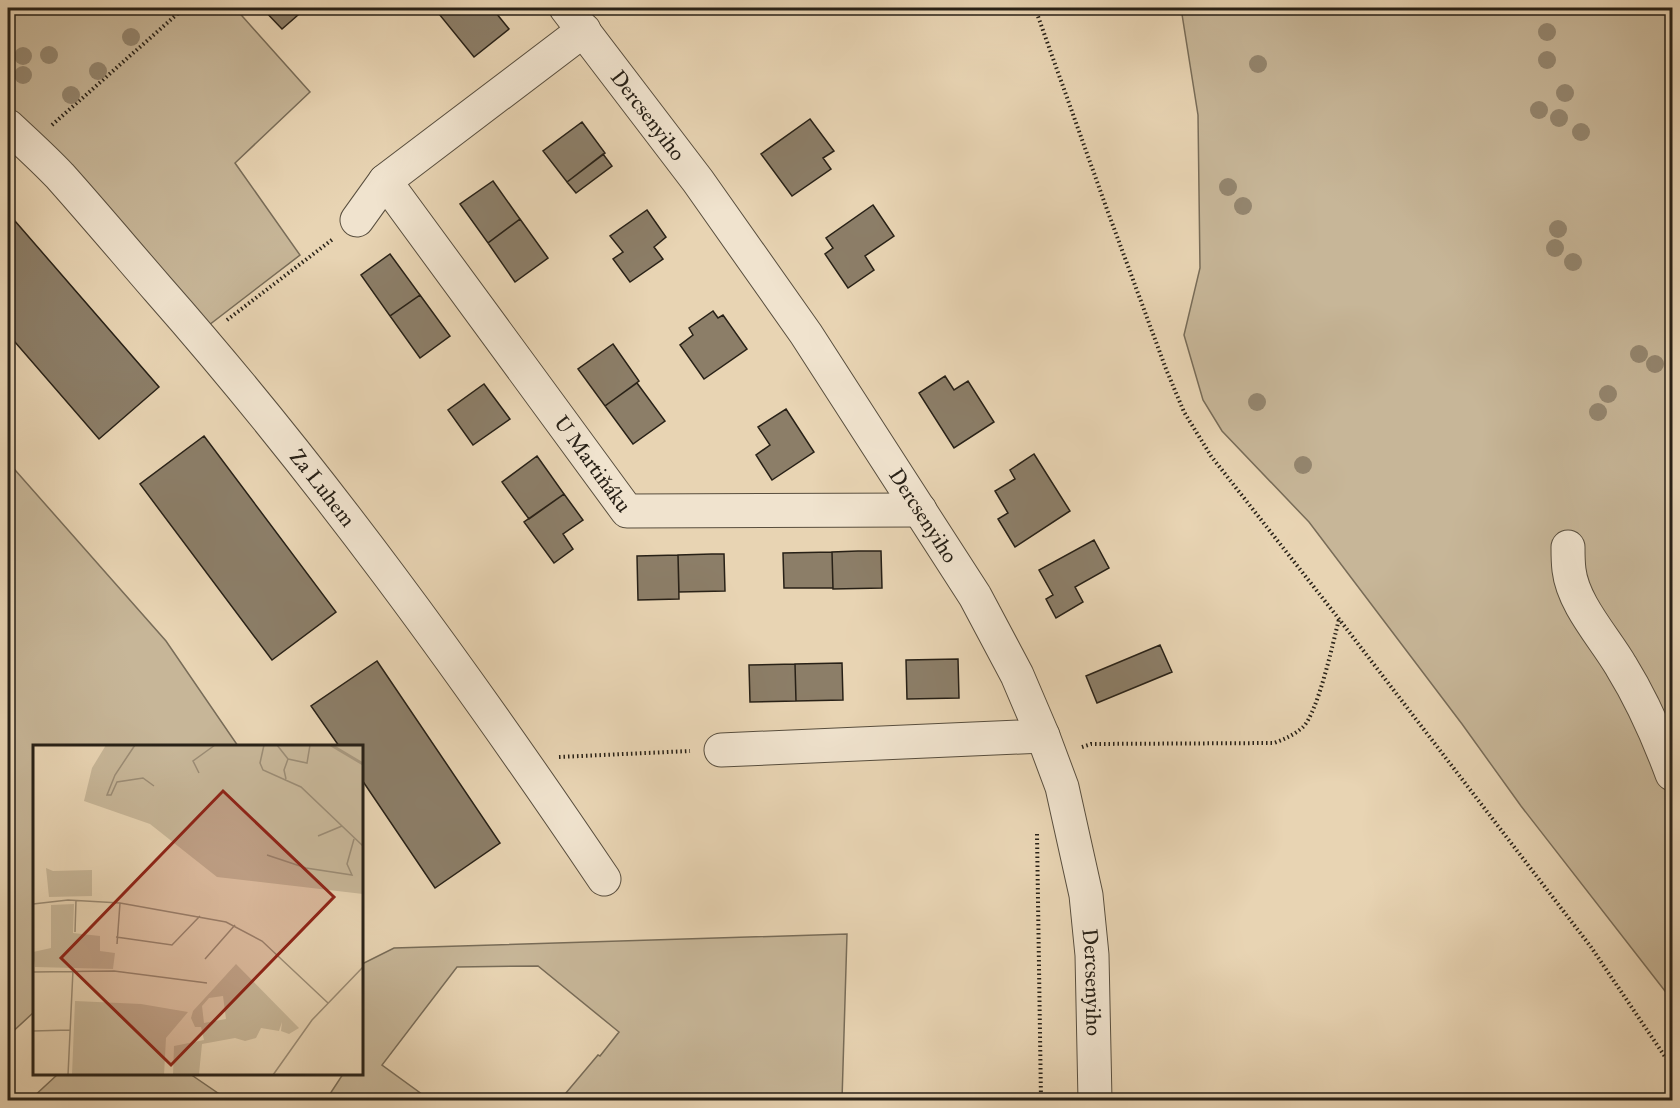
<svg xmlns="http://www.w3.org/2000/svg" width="1680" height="1108" font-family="'IM FELL Great Primer',serif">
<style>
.green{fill:#c7b698;stroke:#786c58;stroke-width:1.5}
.building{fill:#8c7e68;stroke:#282117;stroke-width:1.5}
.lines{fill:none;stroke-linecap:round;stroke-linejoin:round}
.minor-casing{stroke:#584e3e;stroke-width:35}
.path{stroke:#282117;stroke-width:4;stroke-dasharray:1.5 3;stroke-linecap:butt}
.minor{stroke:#f0e3ce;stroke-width:33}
.tree{fill:#94866f}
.labels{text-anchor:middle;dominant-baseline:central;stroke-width:4.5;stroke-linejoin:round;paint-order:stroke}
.street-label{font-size:21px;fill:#282117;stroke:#f0e3ce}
.inset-river{fill:none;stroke:#a7977e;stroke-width:3}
.inset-road{fill:none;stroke:#9b8c75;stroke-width:1.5}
.view{fill:#8f2418;fill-opacity:0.15;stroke:#8f2418;stroke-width:3}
.inset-edge{fill:none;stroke:#282117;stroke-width:3}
</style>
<rect width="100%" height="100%" fill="#e8d4b3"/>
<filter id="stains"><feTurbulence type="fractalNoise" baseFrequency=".00333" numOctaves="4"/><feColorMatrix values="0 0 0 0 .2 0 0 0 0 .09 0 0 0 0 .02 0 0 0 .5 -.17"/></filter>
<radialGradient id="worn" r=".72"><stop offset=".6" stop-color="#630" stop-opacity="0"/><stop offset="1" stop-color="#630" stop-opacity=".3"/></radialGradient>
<path class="green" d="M8,8H235L310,92L235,163L300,255L209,325L78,178L8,108Z
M1181,8H1672V1000L1521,806L1462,724L1309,522L1222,431L1203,400L1184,335L1200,268L1198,115Z
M8,462L166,641L238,746H34V1012L8,1036Z
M847,934L842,1100H560L598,1055L600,1056L619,1032L538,966L457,967L382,1065L430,1100H326L343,1074H362V964L394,948Z
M58,1074H190L228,1100H30Z"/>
<path class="building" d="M262,8H306L282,29Z
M447,8H492L509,29L474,57L439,14Z
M810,119L834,151L823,158L831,169L792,196L761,154Z
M582,122L605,153L567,182L543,151Z
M603,154L612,166L576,193L567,182Z
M493,181L520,219L488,243L460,204Z
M873,205L894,236L865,256L874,270L848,288L825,254L833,248L826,238Z
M647,210L666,237L654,247L663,259L630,282L613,259L623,252L610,236Z
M520,219L548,258L515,282L488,243Z
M15,221L159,387L99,439L8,334V228Z
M390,254L420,295L390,316L361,275Z
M420,295L450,336L420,358L390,316Z
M713,311L718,318L723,315L747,349L704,379L680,345L693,335L689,328Z
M613,344L639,381L605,406L578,369Z
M945,376L954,390L968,381L994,422L954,448L919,393Z
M637,383L665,421L633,444L605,406Z
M484,384L510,419L473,445L448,410Z
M786,409L814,452L772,480L756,455L770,445L758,427Z
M204,436L336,612L272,660L140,484Z
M1034,454L1070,511L1015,547L998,519L1008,513L995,491L1015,479L1010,470Z
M537,456L564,494L529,519L502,482Z
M564,494L583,520L563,534L573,549L554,563L524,522Z
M1094,540L1109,568L1075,587L1083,602L1056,618L1046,599L1053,595L1039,570Z
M858,551H881L882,588L833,589L832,552Z
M832,552L833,588H784L783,553Z
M712,554H724L725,591L679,592L678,555Z
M678,555L679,599L638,600L637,556Z
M1160,645L1172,672L1097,703L1086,676Z
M958,659L959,698L907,699L906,660Z
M377,661L500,843L435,888L362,780V746H339L311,706Z
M842,663L843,700L796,701L795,664Z
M795,664L796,701L750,702L749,665Z"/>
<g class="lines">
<defs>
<g id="minor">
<path id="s1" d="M566,8L698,181L806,334L975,596L1017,675L1043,736L1062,787L1086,895L1092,955L1095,1100"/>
<path id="s2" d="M8,126C25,142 43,158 60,176C93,213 125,251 158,289C321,474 466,675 604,879"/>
<path id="s3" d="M385,181L627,511L920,510"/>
<path d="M357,220L385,181L584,30"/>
<path d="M1568,547C1568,555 1568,562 1569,570C1573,604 1604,637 1621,666C1642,700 1658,736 1672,774"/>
<path d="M721,750L1043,736"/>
</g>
</defs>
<use href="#minor" class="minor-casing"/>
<path class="path" d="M1035,8L1105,204L1166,369L1184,412L1211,456L1339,619L1591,947L1672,1067
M8,16L14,8
M52,125L184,8
M227,320L333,239
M1082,747L1091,744L1274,743C1285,739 1294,735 1303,727C1318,712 1333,643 1339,619
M559,757L690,751
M1037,834L1041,1100"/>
<use href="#minor" class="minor"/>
</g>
<g class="tree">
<circle cx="1547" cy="32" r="9"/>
<circle cx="131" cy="37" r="9"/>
<circle cx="49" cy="55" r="9"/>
<circle cx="23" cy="56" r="9"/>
<circle cx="1547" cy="60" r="9"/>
<circle cx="1258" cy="64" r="9"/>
<circle cx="98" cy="71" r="9"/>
<circle cx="23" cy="75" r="9"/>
<circle cx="1565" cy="93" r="9"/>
<circle cx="71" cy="95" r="9"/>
<circle cx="1539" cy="110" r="9"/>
<circle cx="1559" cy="118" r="9"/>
<circle cx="1581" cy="132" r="9"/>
<circle cx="1228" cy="187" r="9"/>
<circle cx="1243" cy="206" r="9"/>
<circle cx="1558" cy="229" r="9"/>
<circle cx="1555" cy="248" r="9"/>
<circle cx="1573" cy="262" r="9"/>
<circle cx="1639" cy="354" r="9"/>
<circle cx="1655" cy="364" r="9"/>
<circle cx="1608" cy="394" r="9"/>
<circle cx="1257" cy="402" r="9"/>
<circle cx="1598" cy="412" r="9"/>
<circle cx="1303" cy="465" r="9"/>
</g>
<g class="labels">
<g class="street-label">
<text stroke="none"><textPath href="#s1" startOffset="135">Dercsenyiho</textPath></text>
<text stroke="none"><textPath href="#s3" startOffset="351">U Martiňáku</textPath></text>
<text stroke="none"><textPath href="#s2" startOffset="480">Za Luhem</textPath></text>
<text stroke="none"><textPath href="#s1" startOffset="621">Dercsenyiho</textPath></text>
<text stroke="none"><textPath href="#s1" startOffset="1125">Dercsenyiho</textPath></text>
</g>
</g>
<g transform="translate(33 745)">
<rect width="330" height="330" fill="#e8d4b3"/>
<path d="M73,0H330V149L184,132L117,79L51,56L59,23ZM13,123L20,126L59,125V151L16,152ZM41,159L40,188L67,191V206L82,208L80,224L2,222L0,207L18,203V160ZM203,219L266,283L256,289L248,286L249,277L246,286L228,283L223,293L212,296L202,293L169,299L166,329L140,330L141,301L171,295L168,282H162L158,273L160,266ZM190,251L193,274L171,278L169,261L176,253ZM42,256L108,259L155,267L133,293L131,330H39Z" fill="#c7b698" fill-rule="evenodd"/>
<path class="inset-river" d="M298,0L330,19"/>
<path class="inset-road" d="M102,0L82,30L74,50H78L84,37L110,33L121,41M231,0L227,18L230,25L268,42L330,101M244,0L255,14L251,25L253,34M255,14L274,18L277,0M166,28L160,16L182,0M285,91L309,81M234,110L273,123L319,130L314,119L321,94M0,159L35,155L87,158L193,177L229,196L295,258M42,187L43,155M83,192L139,200L167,171M84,199L87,158M172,214L202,180M0,227L81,226L174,238M0,286L37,285M35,330L40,225M240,330L279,275L330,222"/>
<path class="view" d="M190,46L301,152L138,320L28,213Z"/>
<rect width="330" height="330" class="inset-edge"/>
</g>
<rect width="1680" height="1108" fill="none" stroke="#e8d4b3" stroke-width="30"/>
<rect x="9" y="9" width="1662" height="1090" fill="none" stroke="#282117" stroke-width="3"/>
<rect x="15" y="15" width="1650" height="1078" fill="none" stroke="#282117" stroke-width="1.5"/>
<rect width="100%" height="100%" filter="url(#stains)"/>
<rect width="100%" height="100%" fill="url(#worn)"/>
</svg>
